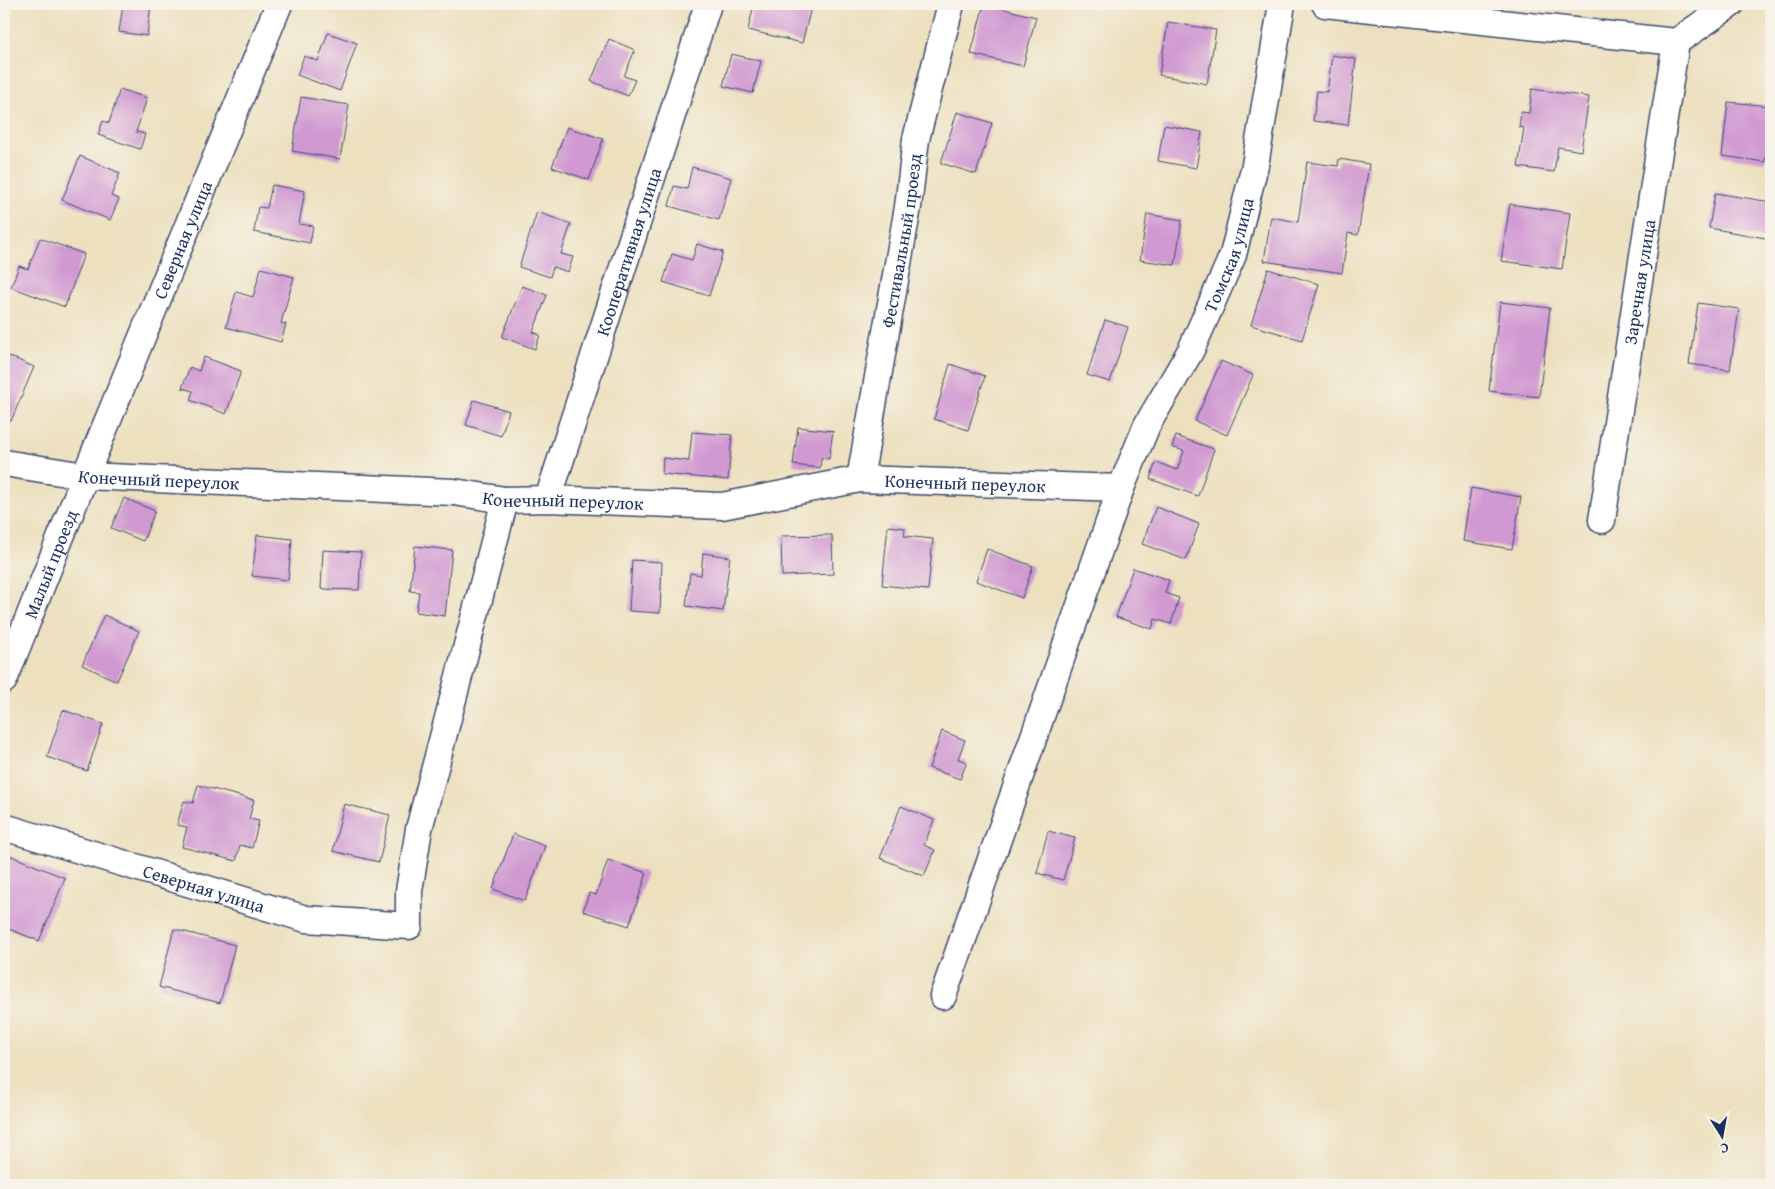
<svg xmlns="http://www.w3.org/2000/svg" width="1775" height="1189" font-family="'Gentium Book Plus',serif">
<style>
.building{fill:#d099d1}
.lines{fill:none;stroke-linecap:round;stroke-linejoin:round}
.street-casing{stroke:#3a4a6d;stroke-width:29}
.street{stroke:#fff;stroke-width:26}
.labels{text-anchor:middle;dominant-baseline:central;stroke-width:4;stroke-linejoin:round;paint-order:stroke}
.street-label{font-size:18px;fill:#1b2f5e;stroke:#f7f3e8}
</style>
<rect width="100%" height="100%" fill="#f7f3e8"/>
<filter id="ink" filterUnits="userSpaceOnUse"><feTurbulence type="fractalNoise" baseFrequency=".02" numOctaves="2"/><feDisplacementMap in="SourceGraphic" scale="10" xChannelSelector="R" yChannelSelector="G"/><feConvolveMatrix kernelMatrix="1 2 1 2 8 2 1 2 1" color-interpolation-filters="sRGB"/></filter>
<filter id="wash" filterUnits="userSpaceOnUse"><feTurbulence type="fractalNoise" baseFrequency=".0096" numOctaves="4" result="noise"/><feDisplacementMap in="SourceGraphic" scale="20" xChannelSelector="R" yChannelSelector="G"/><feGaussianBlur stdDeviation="1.12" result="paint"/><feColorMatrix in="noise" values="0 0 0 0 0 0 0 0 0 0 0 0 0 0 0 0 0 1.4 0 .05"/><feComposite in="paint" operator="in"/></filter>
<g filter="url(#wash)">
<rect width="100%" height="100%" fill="#ede0bf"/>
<g id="blocks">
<path class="building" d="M123,4H151L147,36L119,32Z
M351,4H376L374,12Z
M754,4H812L802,43L748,30Z
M984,4L1036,17L1023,66L971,54Z
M1168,22L1216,30L1207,84L1159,75Z
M328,33L357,43L340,91L297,75L304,56L318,61Z
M609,39L635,50L624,76L635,80L628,96L591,81Z
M731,54L761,61L753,93L723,86Z
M1332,55L1356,59L1348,125L1313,121L1317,91L1327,92Z
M120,89L147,98L136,132L145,134L140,149L98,135L103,121L109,123Z
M1532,89L1589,97L1581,151L1558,147L1554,172L1518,167L1524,128L1519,127L1521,112L1529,113Z
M301,97L349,105L340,159L292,151Z
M1728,102L1771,106L1765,162L1722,156Z
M957,112L992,123L976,174L941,163Z
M1164,125L1202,132L1196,168L1158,161Z
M567,127L603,139L589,180L552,167Z
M80,156L120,173L111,196L119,199L110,220L62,200Z
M1339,159L1369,164L1358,235L1348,233L1342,273L1264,261L1271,217L1298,222L1307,162L1338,166Z
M692,167L731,178L719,220L669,206L674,186L687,189Z
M272,185L305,191L299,224L313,226L310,243L254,232L258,207L267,208Z
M1715,193L1771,202V239L1709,228Z
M1510,204L1570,213L1562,269L1501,261Z
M537,212L571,224L561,254L573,257L568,272L553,267L550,277L519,267Z
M1147,214L1182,220L1175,265L1140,260Z
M40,238L84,254L65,307L11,287L19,266L28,269Z
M697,244L723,252L709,296L663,282L672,254L692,260Z
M261,268L294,277L281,323L286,324L281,342L226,327L236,292L253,297Z
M1268,269L1319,284L1302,340L1251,325Z
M522,286L547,295L533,332L540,335L535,349L502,337Z
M1500,302L1550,308L1539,397L1489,391Z
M1698,303L1739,309L1730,370L1689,364Z
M1105,320L1128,327L1110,382L1087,375Z
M4,354L34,367L11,421L4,418Z
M204,357L241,371L226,414L190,400L193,391L182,388L190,367L199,371Z
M1221,361L1253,375L1227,435L1195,421Z
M950,364L985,376L968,430L934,419Z
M474,400L509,411L501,436L466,425Z
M798,427L833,431L829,459L821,458L820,468L793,465Z
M692,432L732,435L728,480L662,474L663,458L689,461Z
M1176,436L1214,449L1198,496L1150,479L1156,462L1177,470L1184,451L1172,447Z
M1471,488L1521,497L1512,549L1463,541Z
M124,498L155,511L143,541L111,528Z
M1156,507L1199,524L1186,560L1142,544Z
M888,526L905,528L904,536L933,539L928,590L882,585Z
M257,535L292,539L288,580L252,576Z
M832,535L833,574L782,576L781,536Z
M415,546L452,550L445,616L416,612L419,592L410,591Z
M987,549L1033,566L1022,598L976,581Z
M323,550L361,552L359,590L321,589Z
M703,553L730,557L723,611L686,606L690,573L701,575Z
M632,560L662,562L660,613L629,611Z
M1133,568L1169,580L1165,593L1179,598L1171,624L1155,619L1152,629L1116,617Z
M104,615L139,631L117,681L82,665Z
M63,710L103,724L87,771L47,757Z
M942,731L965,740L958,759L967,762L960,779L929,768Z
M198,785L254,800L249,819L259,821L252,848L240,845L236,861L182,847L187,827L177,825L184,801L193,803Z
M344,804L390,815L379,862L333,851Z
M901,806L934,820L924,845L935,850L924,876L880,858Z
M1048,831L1075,838L1063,880L1037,873Z
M513,834L545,846L525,901L493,889Z
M4,853L65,878L39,941L4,927Z
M608,860L647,873L629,926L583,911L589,893L596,895Z
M174,929L235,945L220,1003L159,987Z"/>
</g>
</g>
<g filter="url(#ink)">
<use href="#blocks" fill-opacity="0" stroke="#3a4a6d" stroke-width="1"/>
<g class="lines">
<defs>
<g id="street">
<path d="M1325,4L1676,42L1731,4"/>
<path id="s1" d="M4,463L85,476L454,492L505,500L548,499L722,506L860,479L1121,488"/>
<path id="s2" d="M860,479L908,207L916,139L951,4"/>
<path id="s3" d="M548,499L708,4"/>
<path id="s4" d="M1602,520L1676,42"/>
<path id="s5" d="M4,680L85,476L279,4"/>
<path id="s6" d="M4,827L306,919L409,926V891L419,829L505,500"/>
<path id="s7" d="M943,996L1121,488L1147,425L1191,350L1233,255L1255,165L1282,4"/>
</g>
</defs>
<use href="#street" class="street-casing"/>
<use href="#street" class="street"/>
</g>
</g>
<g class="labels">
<g class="street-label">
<text stroke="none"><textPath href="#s5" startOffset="475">Северная улица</textPath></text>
<text stroke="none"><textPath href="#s2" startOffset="242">Фестивальный проезд</textPath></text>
<text stroke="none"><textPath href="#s3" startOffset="260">Кооперативная улица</textPath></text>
<text stroke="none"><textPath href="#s7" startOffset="796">Томская улица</textPath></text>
<text stroke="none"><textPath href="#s4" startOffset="241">Заречная улица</textPath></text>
<text stroke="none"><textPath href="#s1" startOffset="156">Конечный переулок</textPath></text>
<text stroke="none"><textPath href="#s1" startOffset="966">Конечный переулок</textPath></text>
<text stroke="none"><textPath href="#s1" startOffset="561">Конечный переулок</textPath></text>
<text stroke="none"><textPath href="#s5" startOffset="125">Малый проезд</textPath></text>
<text stroke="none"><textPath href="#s6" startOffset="209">Северная улица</textPath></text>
</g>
</g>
<rect width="1775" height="1189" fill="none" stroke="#f7f3e8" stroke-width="20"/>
<g transform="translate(1722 1136) rotate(169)" stroke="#f7f3e8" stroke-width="4" paint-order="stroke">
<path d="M0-4L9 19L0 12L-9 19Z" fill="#1b2f5e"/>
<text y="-8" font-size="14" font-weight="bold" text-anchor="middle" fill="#1b2f5e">С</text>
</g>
</svg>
